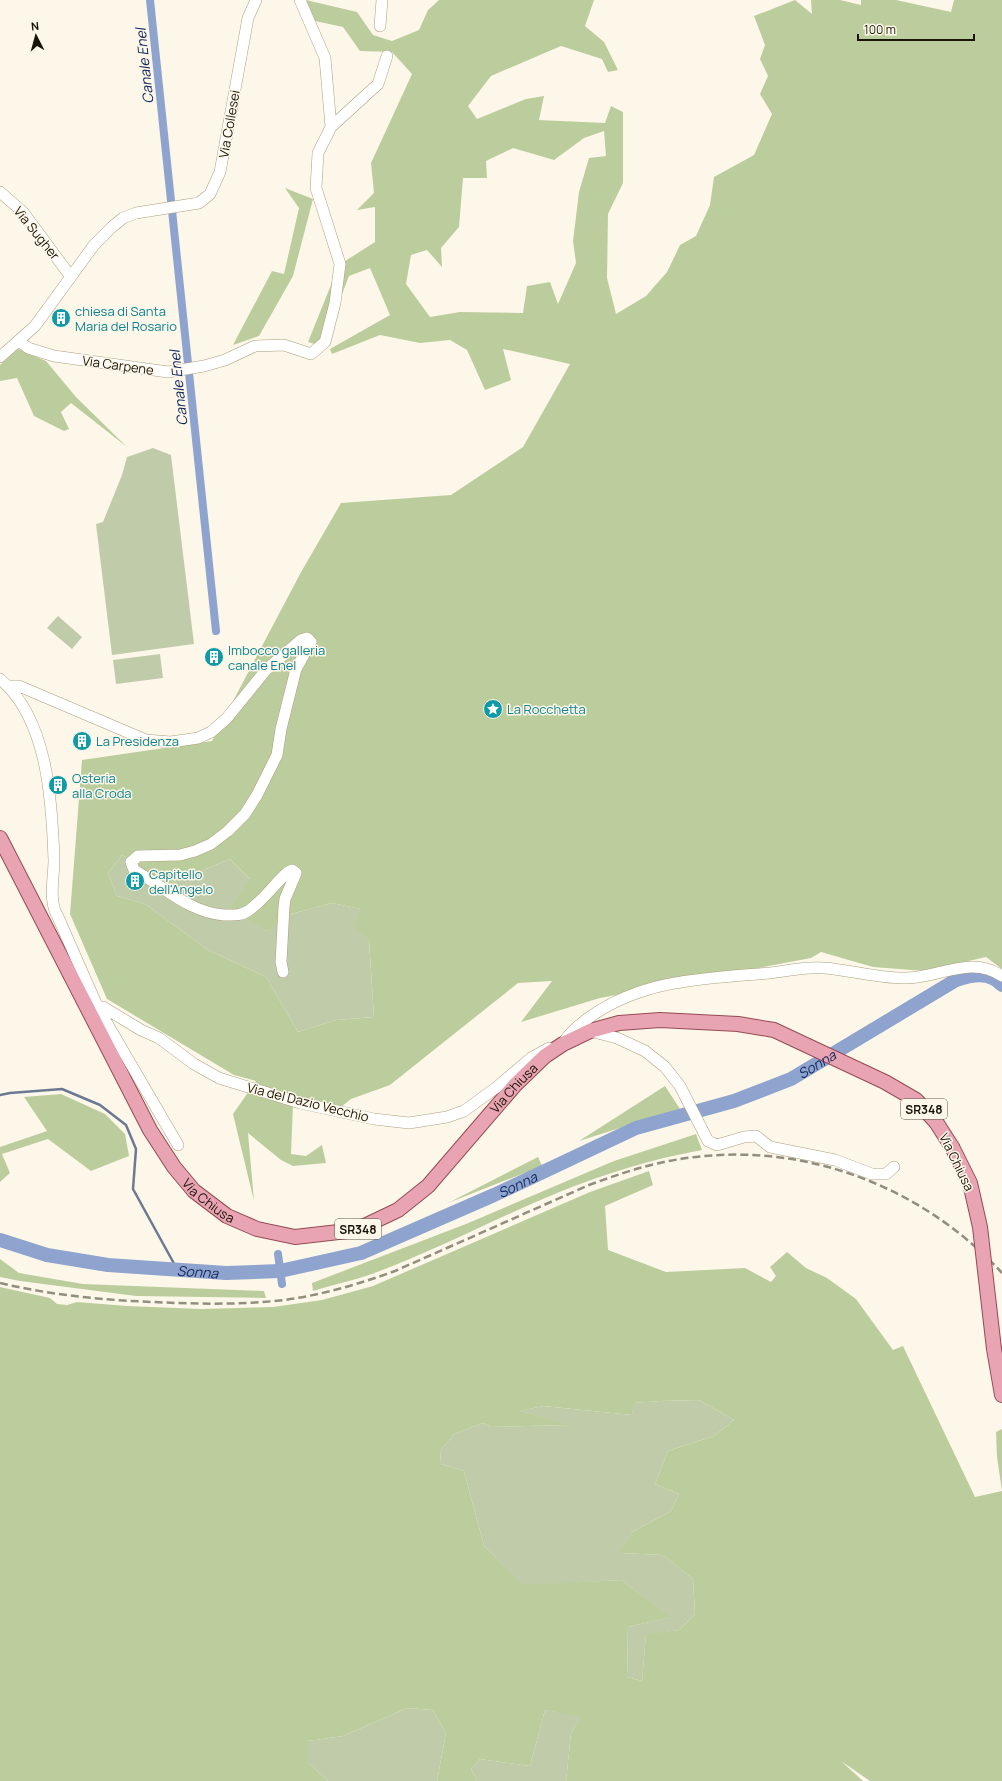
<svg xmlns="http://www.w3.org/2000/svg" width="1002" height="1781" font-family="Manrope,sans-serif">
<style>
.green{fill:#c0cca9}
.forest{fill:#bccd9d;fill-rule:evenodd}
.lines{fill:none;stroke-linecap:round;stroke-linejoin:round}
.stream{stroke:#6b7993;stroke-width:2.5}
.canal{stroke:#8ea4cf;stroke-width:8}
.river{stroke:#8ea4cf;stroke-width:14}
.minor-casing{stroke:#ac9f7e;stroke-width:12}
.major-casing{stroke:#964a54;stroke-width:16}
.minor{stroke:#fff;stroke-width:11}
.major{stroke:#e8a4b2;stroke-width:14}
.rail{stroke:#928d7f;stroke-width:2.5;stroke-dasharray:8 4;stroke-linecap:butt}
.major-bridge-casing{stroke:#964a54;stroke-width:16;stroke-linecap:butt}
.major-bridge{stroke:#e8a4b2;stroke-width:14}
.labels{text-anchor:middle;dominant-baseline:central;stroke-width:3;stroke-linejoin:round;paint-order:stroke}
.shield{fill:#fdf7e9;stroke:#5d584b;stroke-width:1}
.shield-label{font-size:12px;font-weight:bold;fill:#191407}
.street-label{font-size:13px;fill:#191407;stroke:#fdf7e9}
.culture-label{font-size:13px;fill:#0d838f;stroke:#fdf7e9;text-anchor:start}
.water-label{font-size:14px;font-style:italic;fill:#152b60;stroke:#fdf7e9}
</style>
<rect width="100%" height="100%" fill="#fdf7e9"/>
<path class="green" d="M153,448L171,455L194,644L112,655L96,524L103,522L122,475L127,457Z
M58,616L82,637L72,649L47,628Z
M160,654L163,678L116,684L113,660Z
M122,855L167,885L230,859L250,879L266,931L291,914L332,903L361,909L369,940L374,1017L336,1020L298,1032L266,977L208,950L145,904L117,896L108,873Z
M699,1400L734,1420L714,1436L668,1451L655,1484L679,1494L671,1511L632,1532L621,1553L663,1555L693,1579L695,1614L679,1630L646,1635L642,1681L627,1677L628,1627L670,1617L621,1580L523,1586L484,1546L464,1471L441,1464L440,1451L454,1434L483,1423L491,1427L568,1425L519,1411L543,1406L632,1415L633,1403L660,1401Z
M407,1708L433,1710L446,1733L437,1781H328L308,1763V1741L343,1736Z
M545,1710L582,1716L571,1733L566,1781H477L471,1769L480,1759L530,1766Z"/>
<path class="forest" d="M306,0L357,12L373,35L392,41L419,30L428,10L439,0H594L585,26L604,42L618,70L608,72L602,59L561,46L491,76L468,106L477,119L526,99L544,96L539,120L605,123L611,106L623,112V183L608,214L607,278L616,314L646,296L667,272L680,245L696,236L710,205L714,177L754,155L772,114L760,94L768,76L760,59L765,45L754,16L795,0L812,14L811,0H840L861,5V0H896L951,12L954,0H1002V969L986,957L925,971L873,967L821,952L811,958L600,998L521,1022L552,981L518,983L390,1085L351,1099L341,1107L293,1105L291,1154L306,1156L322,1145L326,1163L293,1166L281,1160L248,1133L254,1201L233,1114L256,1081L234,1075L107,999L70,914L82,760L212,741L300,574L341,503L451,495L523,447L570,364L503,349L511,380L485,390L467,350L450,340L420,343L380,335L332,354L330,349L390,315L370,268L349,276L322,346L308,342L339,265L375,242V207L357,210L374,193L371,163L412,74L392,52L360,51L343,27L315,21ZM604,131L606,156L589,158L579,192L573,241L576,263L558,304L550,282L527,286L523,313L460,312L430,317L406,284L411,255L427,250L442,267L441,248L459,227L463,178H487L486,161L513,148L554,160L584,138ZM122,855L167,885L230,859L250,879L230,908L267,931L291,914L332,903L361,909L354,927L369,940L374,1017L336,1020L298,1032L266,977L208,950L145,904L117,896L108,873Z
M285,188L313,199L293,276L259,336L233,345L272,271L284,274L299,208Z
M18,349L46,361L76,397L127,447L71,403L61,412L69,429L64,431L34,416L17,378L0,381V365Z
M665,1086L680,1109L579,1141Z
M61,1094L105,1114L125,1134L129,1156L91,1171L48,1139L2,1154L10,1173L0,1182V1147L47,1131L24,1097Z
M696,1134L702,1150C652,1159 604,1174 557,1193C494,1219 433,1252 369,1275C351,1281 332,1285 313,1291L312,1283L466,1224L614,1161Z
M538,1157L542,1166L448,1203Z
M649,1171L653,1185L605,1206L608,1250L666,1272L745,1268L771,1282L776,1276L770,1267L787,1252L806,1268L827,1278L856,1299L893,1350L903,1346L975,1497L1002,1491L997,1457L996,1432L1002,1429V1781H870L841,1761L863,1781H566L571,1733L581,1717L545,1710L530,1766L480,1759L471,1769L477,1781H437L446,1733L433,1710L407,1708L343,1736L308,1741V1763L328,1781H0V1287L50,1298L57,1304L67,1305L77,1302L127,1306L201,1309L273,1307L322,1300L373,1286L590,1192ZM699,1400L734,1420L714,1436L668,1451L655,1484L679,1494L671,1511L632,1532L620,1553L663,1555L693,1579L695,1614L679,1630L646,1634L642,1681L627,1677L628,1627L671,1617L621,1580L523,1585L484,1546L464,1471L441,1464L440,1451L454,1434L483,1423L491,1427L570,1425L520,1411L543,1406L632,1415L634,1403L660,1401Z
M0,1259L19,1273L83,1284L264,1291L266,1298L136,1296L20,1281L0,1277Z"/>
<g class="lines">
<path class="stream" d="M0,1095L10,1093L62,1089L100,1105L126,1125L136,1149L133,1189L177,1269"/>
<path class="canal" d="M150,0L216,631
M278,1254L282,1284"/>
<path class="river" id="s1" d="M0,1240L47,1255L108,1265L226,1273L280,1271L361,1253L494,1195L636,1128L734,1101L791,1079L956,980C972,975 989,971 1002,985"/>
<defs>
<path id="minor" d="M380,26L382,0
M331,127L378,84L387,56
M0,192L23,212L71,277
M19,341L28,348L54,356L168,372L204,366L225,360L255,346L284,345L311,354L325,342L335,303L340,264L316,188L318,153L331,127L325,58L300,0
M0,357L35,326L94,245L112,227L123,218L136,213L199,203L210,194L220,172L248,18L256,0
M0,679C48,719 52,802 54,860C54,878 48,901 58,917L98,1008L178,1145
M8,686H19L146,740L170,742L185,740L198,738L211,732L227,718L266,670L301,640L307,638L311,642L296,669L281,729L277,755L257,795L245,814L228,831L211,844L195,851L180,855L138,856L131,862L134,870C165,887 188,912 224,915C234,915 240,916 248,911C264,900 274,884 288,872L292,870L296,873L285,899L284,907L281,962L283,972
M98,1008L103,1007L141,1030L159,1038L194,1064L219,1078L300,1103L374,1119L409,1123L447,1117L464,1111L497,1087L531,1058L549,1048
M590,1031L617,1038L645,1051L665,1067L680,1086L708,1141L717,1145L744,1137L756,1136L770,1147L835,1160L872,1174H886L894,1167
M564,1042C570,1032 580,1024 590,1017C643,979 708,978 770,973C787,971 807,966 824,968C850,970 876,978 903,978C938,979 970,954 1002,976"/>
<g id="major">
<path id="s2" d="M0,838L150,1130L174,1167L194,1191L227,1216L257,1229L295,1237L356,1230L398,1210L428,1186L515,1085L545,1056L563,1044L590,1031L619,1023L660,1020L738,1024L774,1030L885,1082L916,1100L936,1122L952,1147"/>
<path d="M994,1349L1002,1395"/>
</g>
</defs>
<use href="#minor" class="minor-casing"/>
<use href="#major" class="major-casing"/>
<use href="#minor" class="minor"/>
<use href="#major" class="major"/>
<path class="rail" d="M0,1283C50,1295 102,1300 153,1302C197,1304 241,1305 284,1300C322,1295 359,1284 395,1271L589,1185C614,1176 639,1167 664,1162C789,1136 916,1180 1002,1273"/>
<defs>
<path id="major-bridge" d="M952,1147L970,1183L980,1227L994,1349"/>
</defs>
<use href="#major-bridge" class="major-bridge-casing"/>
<use href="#major-bridge" class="major-bridge"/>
</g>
<defs>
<symbol id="building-disc" viewBox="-11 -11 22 22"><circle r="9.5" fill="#0f9aa8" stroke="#fdf7e9"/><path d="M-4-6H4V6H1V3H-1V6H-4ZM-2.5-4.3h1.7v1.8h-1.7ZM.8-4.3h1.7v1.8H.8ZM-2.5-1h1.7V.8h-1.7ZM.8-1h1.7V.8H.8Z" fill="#fff"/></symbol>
<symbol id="sight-disc" viewBox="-11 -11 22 22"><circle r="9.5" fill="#0f9aa8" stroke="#fdf7e9"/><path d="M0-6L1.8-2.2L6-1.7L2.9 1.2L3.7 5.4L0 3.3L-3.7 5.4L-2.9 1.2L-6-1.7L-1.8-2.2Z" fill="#fff"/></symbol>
</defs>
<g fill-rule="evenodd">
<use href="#building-disc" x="50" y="307" width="22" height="22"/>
<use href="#building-disc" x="203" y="646" width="22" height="22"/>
<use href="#sight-disc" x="482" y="698" width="22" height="22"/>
<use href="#building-disc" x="71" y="730" width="22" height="22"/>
<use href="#building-disc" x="47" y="774" width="22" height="22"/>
<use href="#building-disc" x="124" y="870" width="22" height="22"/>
</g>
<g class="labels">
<g class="shield">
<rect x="901" y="1099" width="46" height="20" rx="3"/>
<rect x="335" y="1219" width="46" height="20" rx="3"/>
</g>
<g class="shield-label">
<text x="924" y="1109">SR348</text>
<text x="358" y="1229">SR348</text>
</g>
<g class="street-label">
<text transform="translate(229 124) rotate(-80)">Via Collesei</text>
<text transform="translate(37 233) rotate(51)">Via Sugher</text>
<text transform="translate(118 365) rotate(8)">Via Carpene</text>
<text stroke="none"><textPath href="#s2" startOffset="793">Via Chiusa</textPath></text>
<text transform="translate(308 1102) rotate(14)">Via del Dazio Vecchio</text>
<text transform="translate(957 1162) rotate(64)">Via Chiusa</text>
<text stroke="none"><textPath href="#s2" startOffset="421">Via Chiusa</textPath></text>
</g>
<g class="culture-label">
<text x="75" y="311">chiesa di Santa<tspan x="75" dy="15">Maria del Rosario</tspan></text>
<text x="228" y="650">Imbocco galleria<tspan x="228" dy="15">canale Enel</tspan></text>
<text x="507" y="709">La Rocchetta</text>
<text x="96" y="741">La Presidenza</text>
<text x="72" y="778">Osteria<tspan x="72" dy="15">alla Croda</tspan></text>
<text x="149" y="874">Capitello<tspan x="149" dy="15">dell'Angelo</tspan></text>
</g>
<g class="water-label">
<text transform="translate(144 66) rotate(-96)">Canale Enel</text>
<text transform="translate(178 388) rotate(-96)">Canale Enel</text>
<text stroke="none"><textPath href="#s1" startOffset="861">Sonna</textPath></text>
<text stroke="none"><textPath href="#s1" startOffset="537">Sonna</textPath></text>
<text stroke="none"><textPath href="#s1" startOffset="201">Sonna</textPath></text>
</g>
</g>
<g transform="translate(36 36) rotate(354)" stroke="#fdf7e9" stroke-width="3" paint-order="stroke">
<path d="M0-3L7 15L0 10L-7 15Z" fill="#191407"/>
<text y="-6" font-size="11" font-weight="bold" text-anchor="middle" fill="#191407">N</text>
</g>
<path d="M858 34v6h116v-6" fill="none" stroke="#191407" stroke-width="2"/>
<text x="864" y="34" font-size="12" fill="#191407" stroke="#fdf7e9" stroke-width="3" paint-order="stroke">100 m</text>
</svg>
